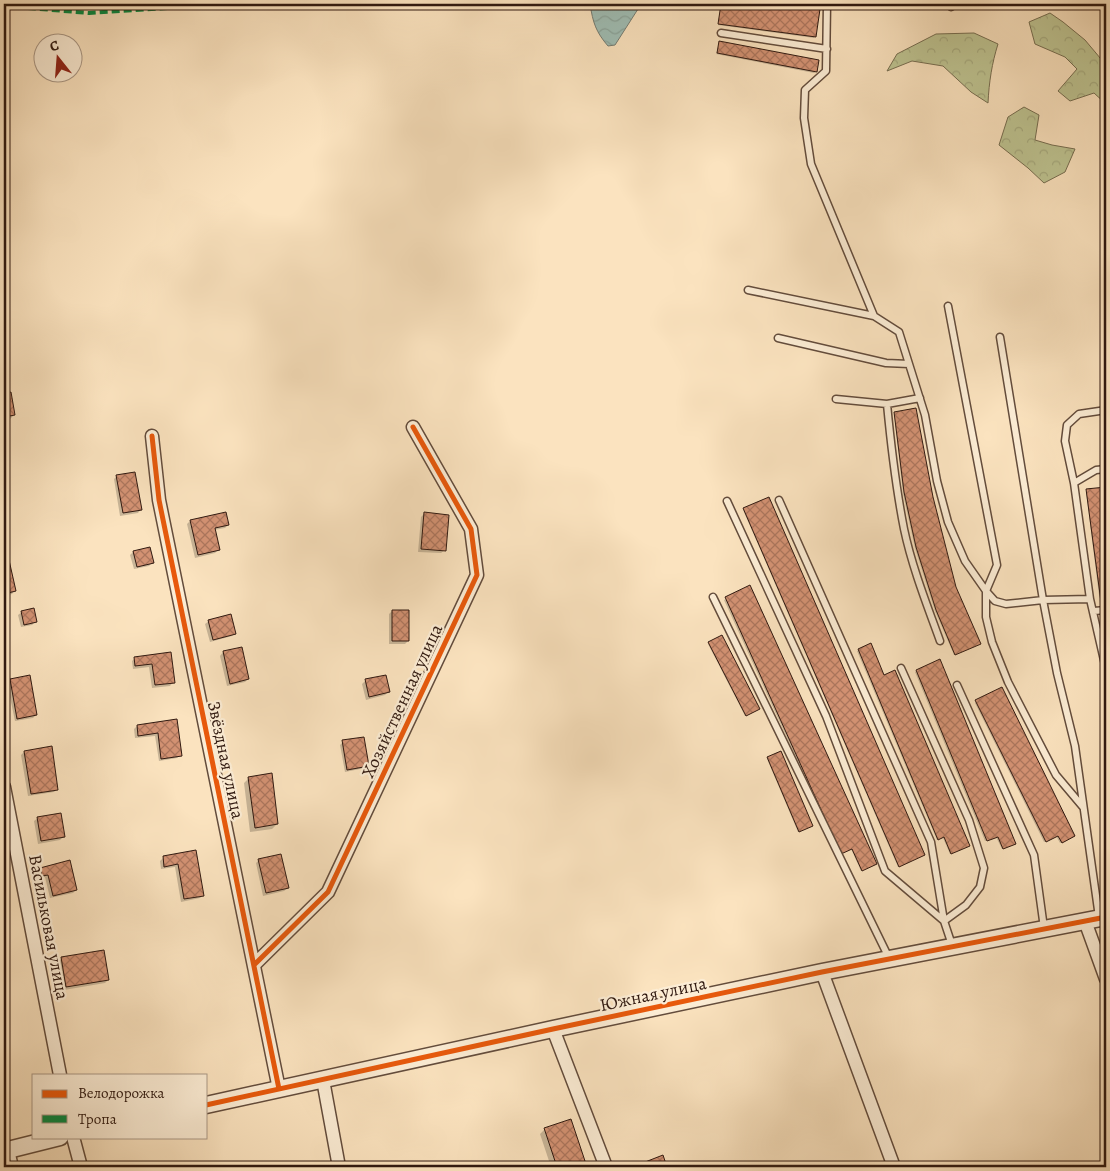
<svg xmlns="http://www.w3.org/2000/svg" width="1110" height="1171" font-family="Alegreya,serif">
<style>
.forest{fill:url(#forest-crowns);stroke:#776e51}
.water{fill:url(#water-waves);stroke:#737c73}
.shadow{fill:#0003}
.building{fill:url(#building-cross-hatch);stroke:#301910}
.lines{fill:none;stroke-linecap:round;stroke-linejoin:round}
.service-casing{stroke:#634c3c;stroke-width:9}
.minor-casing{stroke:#634c3c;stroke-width:15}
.tertiary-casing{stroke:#634c3c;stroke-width:19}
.service{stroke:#fcedd5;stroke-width:6}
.minor{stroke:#fcedd5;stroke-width:12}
.tertiary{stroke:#fcedd5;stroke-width:16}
.quiet{stroke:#00873e;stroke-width:4;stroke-dasharray:8 4;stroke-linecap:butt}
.cycleway-casing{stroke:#fcedd5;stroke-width:8}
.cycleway{stroke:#e8590c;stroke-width:5}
.labels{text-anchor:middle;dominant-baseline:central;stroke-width:4.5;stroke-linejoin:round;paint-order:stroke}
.street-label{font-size:18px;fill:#301910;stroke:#fcedd5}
</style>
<defs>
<pattern id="forest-crowns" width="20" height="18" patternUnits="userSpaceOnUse" patternTransform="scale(1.25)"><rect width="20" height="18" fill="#bec492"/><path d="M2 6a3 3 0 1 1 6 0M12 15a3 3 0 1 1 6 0" fill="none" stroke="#a4a87d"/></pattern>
<pattern id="water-waves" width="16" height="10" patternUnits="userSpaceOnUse" patternTransform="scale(1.25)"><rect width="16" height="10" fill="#9fbeb5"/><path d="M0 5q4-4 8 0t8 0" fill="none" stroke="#89a39b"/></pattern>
<pattern id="building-cross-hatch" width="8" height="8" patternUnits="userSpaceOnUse" patternTransform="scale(1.25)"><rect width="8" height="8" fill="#d39273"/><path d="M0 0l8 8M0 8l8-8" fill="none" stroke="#ac765d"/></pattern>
</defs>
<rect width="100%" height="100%" fill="#fbe3bf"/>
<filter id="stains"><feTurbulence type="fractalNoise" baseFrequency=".004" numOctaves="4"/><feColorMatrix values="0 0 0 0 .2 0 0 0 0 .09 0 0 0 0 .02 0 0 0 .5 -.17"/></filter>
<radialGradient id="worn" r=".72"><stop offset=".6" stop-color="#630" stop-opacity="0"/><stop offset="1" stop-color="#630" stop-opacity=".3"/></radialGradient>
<path class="forest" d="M1050,13L1063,22L1085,40L1106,65V104L1094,93L1070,101L1058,91L1077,69L1065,57L1035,44L1029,22Z
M974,33L998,44C992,63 989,82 988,103L971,92L943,66L912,61L887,71L897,54L936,34Z
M1024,107L1039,115L1035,140L1052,145L1075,149L1065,172L1044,183L1028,168L999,145L1008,117Z"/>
<path class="water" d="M590,4H639L638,9L615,45L608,46C596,32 593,23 590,4Z"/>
<path class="shadow" d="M721,4H774L819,10L815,36L814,38L718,25Z
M720,42L816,72L814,73L716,54Z
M10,394L14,415L9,420L4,421V395Z
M895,413L932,497L955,587L979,644L954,655L935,611L915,548L903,494L894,414Z
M117,476L141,509L138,513L120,516L114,479Z
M1106,488V602L1100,603L1086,492L1087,490Z
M744,509L922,856L898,867L743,510Z
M424,514L445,550L441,553L418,552L421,517Z
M190,521L228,525L225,528L214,530L218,550L215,553L195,558L187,524Z
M133,552L153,562L149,566L134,569L130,555Z
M8,562L15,590L12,594L4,596V563Z
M750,587L874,865L861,871L851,849L840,854L724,600Z
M392,611L408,641L405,644H389V614Z
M22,612L35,622L32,625L21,627L18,615Z
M209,621L235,633L232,636L210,642L205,624Z
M709,643L757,710L745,716L708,644Z
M859,650L883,677L967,847L950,854L943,838L937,840L857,651Z
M223,652L248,679L245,682L227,686L220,656Z
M170,653L173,682L170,686L152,688L149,667L133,669L132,661L135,658Z
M916,671L1013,845L1002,849L996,837L985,841L915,672Z
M385,676L388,692L385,695L366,700L362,684L365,681Z
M11,680L36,715L33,718L15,721L7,683Z
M976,701L1073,837L1060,843L1056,836L1044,842L975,703Z
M176,721L181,755L177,758L159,761L155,736L135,738L134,729L137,726Z
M343,742L368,765L365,768L345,772L340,745Z
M24,752L57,789L54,792L28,796L21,755Z
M768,758L811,827L798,832L767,759Z
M249,778L277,824L272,829L250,832L244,783Z
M38,818L63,837L60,840L38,844L34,821Z
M195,852L203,895L200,898L181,902L175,867L161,869L160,861L163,858Z
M259,860L288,888L284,891L263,896L256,863Z
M41,869L76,890L73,893L50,898L45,877L39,879L38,872Z
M62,958L108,980L105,983L64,990L59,961Z
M545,1129L584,1161L579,1166L574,1167H551L540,1134Z"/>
<path class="building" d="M721,4H784L820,9L816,37L718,24Z
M719,41L819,60L817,72L717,53Z
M11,392L15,415L4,417V394Z
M916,408L933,497L956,587L981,644L955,655L936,610L916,547L904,492L894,412Z
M135,472L142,510L123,513L116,475Z
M1106,487V601L1101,602L1086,489Z
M769,497L925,855L899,867L743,508Z
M226,512L229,525L215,528L220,550L198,555L190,520Z
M424,512L449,515L446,551L421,549Z
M150,547L154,563L137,567L133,551Z
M9,560L16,591L4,594V561Z
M750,585L877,864L862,871L852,849L841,854L725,597Z
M34,608L37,622L24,625L21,611Z
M392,610H409V641H392Z
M231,614L236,634L213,640L208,620Z
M722,635L760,709L746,716L708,642Z
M871,643L884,675L895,670L970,846L951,854L944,837L938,840L858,649Z
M242,647L249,679L230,684L223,651Z
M171,652L175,683L155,685L152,664L135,666L134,657Z
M940,659L1016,844L1003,849L998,837L987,841L916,670Z
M30,675L37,715L17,719L10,679Z
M386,675L390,692L369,697L365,679Z
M1002,687L1075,836L1062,843L1058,836L1046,842L975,700Z
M177,719L182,756L161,759L158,733L138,736L137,725Z
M364,737L369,766L347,770L342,740Z
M52,746L58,790L31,794L24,751Z
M781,751L813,826L799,832L767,757Z
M272,773L278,824L255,828L248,777Z
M61,813L65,837L41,841L37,817Z
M196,850L204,896L184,899L178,864L164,867L163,856Z
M281,854L289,888L266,893L258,859Z
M70,860L77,890L53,896L48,875L42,876L40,868Z
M104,950L109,980L66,987L61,957Z
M571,1119L585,1161L567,1167H557L544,1128Z
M663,1155L667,1167H642L640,1164Z"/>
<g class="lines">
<defs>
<path id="service" d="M827,4L826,71L805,90L804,118L811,164L874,316L899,332L925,415L937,481L948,522L965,561L986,591L995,601L1006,604L1043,600L1090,599
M951,7L956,4
M721,33L827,49
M748,290L874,316
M948,306L997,565L986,591V617L992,642L1008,682L1056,775L1083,807
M1000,337L1043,600L1057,673L1075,746L1099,917
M778,338L886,363L909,364
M836,399L887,404L920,398
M887,404C891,446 896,488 904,529C912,567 927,605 940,641
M1106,410L1079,414L1067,425L1065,441L1074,483L1090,599L1106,669
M1074,483L1096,470L1106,469
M779,500L931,842L944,921L952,945
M727,501L826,716L885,871L944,921L966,905L980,887L984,868L969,820L901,668
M713,597L889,958
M1094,611L1106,610
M957,685L1034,855L1044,928
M11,1150L15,1167"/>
<path id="minor" d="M152,436L159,500L279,1089
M4,787L60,1075
M1085,921L1106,979
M254,965L328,892L477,575L471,529L413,427
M822,972L894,1167
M553,1029L606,1167
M323,1080L339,1167
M73,1137L81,1167"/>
<path id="tertiary" d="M206,1105L553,1029L822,972L1106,917
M4,1151L60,1137"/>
</defs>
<use href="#service" class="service-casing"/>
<use href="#minor" class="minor-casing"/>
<use href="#tertiary" class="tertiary-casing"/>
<use href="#service" class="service"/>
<use href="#minor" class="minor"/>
<use href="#tertiary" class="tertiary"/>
<path class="quiet" d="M4,6L89,13L234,4"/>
<defs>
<path id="cycleway" d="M152,436L159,500L279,1089
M254,965L328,892L477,575L471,529L413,427
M206,1105L553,1029L822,972L1106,917"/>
</defs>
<use href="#cycleway" class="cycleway-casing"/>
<use href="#cycleway" class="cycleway"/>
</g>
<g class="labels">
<g class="street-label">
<text transform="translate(402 701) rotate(-65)">Хозяйственная улица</text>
<text transform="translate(226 760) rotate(78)">Звёздная улица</text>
<text transform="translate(49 927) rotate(79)">Васильковая улица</text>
<text transform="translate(653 994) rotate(-12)">Южная улица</text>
</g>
</g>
<rect width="1110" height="1171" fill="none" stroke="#fbe3bf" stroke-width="20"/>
<rect x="5" y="5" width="1100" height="1161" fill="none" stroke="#301910" stroke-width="2.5"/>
<rect x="10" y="10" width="1090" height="1151" fill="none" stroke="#301910"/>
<rect x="32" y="1074" width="175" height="65" fill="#fcedd5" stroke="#aa9886"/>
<rect x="42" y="1090" width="25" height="8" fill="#e8590c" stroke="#aa9886"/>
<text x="78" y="1098" font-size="15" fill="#301910">Велодорожка</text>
<rect x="42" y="1115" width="25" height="8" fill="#00873e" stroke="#aa9886"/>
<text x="78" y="1124" font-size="15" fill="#301910">Тропа</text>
<g transform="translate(58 58) rotate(343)"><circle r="24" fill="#fcedd5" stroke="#aa9886"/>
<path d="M0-4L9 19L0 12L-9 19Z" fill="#8f2418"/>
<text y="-8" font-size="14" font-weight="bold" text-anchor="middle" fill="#301910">С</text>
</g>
<rect width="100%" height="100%" filter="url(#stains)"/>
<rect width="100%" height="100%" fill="url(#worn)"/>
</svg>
